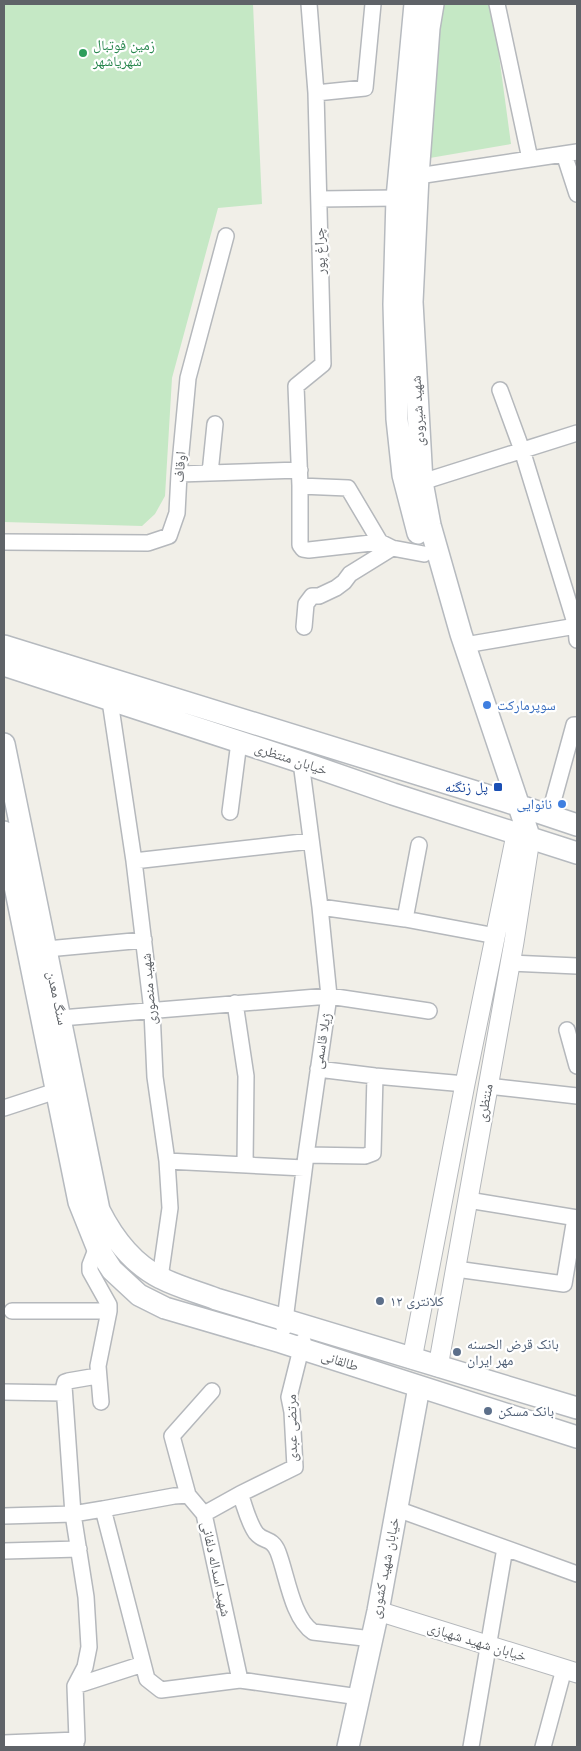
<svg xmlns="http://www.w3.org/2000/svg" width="581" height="1751" font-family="'Fira Sans','Noto Naskh Arabic',sans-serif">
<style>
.green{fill:#c5e8c5}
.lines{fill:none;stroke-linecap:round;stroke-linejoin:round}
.minor-casing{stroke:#b5b8bc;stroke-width:18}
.tertiary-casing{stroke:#b5b8bc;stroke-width:21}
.secondary-casing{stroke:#b6babf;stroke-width:24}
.minor{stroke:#fff;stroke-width:15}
.tertiary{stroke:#fff;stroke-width:19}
.secondary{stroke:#fff;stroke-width:21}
.leisure-dot{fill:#2e9e5b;stroke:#fff;stroke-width:2}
.shop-dot{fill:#3f7fe0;stroke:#fff;stroke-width:2}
.transit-dot{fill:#1a4fb4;stroke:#fff;stroke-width:2}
.service-dot{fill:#5c6f8a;stroke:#fff;stroke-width:2}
.labels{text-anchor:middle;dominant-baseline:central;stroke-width:4.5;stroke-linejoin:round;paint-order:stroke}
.leisure-label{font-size:14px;fill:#27864d;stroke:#fff;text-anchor:start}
.street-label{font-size:14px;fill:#5f6368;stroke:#fff}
.shop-label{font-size:14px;fill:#366cbe;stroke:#fff;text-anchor:start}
.transit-label{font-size:14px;fill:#164399;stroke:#fff;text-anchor:end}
.service-label{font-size:14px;fill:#4e5e75;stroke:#fff;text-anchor:start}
</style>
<rect width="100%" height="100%" fill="#f1efe8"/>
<path class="green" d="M4,4H253L262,204L218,208L172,378L165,496L155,514L142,526L4,522Z
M439,4H492L511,144L424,159Z"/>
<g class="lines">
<defs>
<path id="minor" d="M309,4L316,93L323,364L296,386L300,486V545L303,549L309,550L380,542
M497,4L530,159
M316,93L365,88L373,4
M564,154L577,194
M418,176L577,152
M319,199L397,198
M500,390L522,450L576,626L577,640
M210,473L215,424
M179,474L300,470
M422,482L577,433
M300,486L348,488L380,542L392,548L424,554
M4,542L148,543L169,536L177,513L179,474L188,378L226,236
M304,627L306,604L312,596H319L336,588L344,582L350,574L392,548
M465,645L576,626
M110,701L134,861L152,1011L155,1077L167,1161L170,1208L160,1278
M230,812L239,742
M549,816L574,725H577
M134,861L311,841
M320,907L405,919L496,936
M405,919L419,845
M47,949L144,940
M510,963L577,966
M235,1003L246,1076L245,1165
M61,1018L329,996L429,1011
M567,1030L577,1066
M318,1069L375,1076L465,1084
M488,1086L577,1096
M4,1108L56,1091
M306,1155L365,1156L373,1153L375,1076
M167,1161L304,1168
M468,1200L577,1218
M97,1247L90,1265V1271L109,1305V1311L98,1366L101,1402
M456,1269L564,1284L575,1218
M12,1311H109
M284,1328L306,1155L329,996L320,907L301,762
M212,1391L172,1436L188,1495L204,1514L240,1680
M4,1392L64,1393
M240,1494C245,1506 248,1522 256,1533C263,1542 272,1537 278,1552C287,1575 292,1618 313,1632L372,1639
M103,1509L174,1496L188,1495
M397,1509L577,1574
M204,1514L240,1494L295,1467L292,1412L289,1397L303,1341
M4,1516L73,1514L103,1509L147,1679L161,1690L240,1680L359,1697
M4,1551L79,1549
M75,1686L143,1664
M4,1743L77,1740
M75,1747L77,1740L75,1686L85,1667L89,1647L86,1597L73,1514L64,1386L65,1382L68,1381L97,1376
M471,1747L505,1548
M543,1747L564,1669"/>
<path id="tertiary" d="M412,1359L465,1084L516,835
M438,1367L514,942L530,839
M378,1611L577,1673"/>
<path id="secondary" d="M415,4L397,198L394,304L397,419L403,475L418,533
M433,4L429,28L418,176L412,302L422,482L430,525L461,634L530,839
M4,646L505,801L577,825
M4,665L301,762L393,794L577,853
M4,744L99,1210C113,1238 133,1264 161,1278C178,1287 198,1292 216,1299L577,1408
M4,832L79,1202L97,1247L112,1270L139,1295L165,1308L281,1342L577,1437
M348,1747L378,1611L419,1387"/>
</defs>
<use href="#minor" class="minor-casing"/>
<use href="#tertiary" class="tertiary-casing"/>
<use href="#secondary" class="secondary-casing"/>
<use href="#minor" class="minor"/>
<use href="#tertiary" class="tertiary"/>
<use href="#secondary" class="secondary"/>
</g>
<circle class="leisure-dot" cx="83" cy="53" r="5"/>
<g class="shop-dot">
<circle cx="487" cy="705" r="5"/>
<circle cx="562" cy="804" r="5"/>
</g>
<rect class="transit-dot" x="493" y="782" width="10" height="10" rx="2.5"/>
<g class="service-dot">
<circle cx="380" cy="1301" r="5"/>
<circle cx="457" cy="1352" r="5"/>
<circle cx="488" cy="1411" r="5"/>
</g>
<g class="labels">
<g class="leisure-label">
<text x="93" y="45">زمین فوتبال<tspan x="93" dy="16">شهریاشهر</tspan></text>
</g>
<g class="street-label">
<text transform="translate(320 251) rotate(-92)">چراغ پور</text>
<text transform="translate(418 411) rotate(-93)">شهید شیرودی</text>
<text transform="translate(180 467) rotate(-86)">اوقاف</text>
<text transform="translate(291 759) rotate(18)">خیابان منتظری</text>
<text transform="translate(149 989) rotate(-95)">شهید منصوری</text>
<text transform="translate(57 998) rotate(78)">سنگ معدن</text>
<text transform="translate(322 1041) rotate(-81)">ژیلا قاسمی</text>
<text transform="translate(485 1103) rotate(-80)">منتظری</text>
<text transform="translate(340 1361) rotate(18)">طالقانی</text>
<text transform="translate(292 1428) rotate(-91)">مرتضی عبدی</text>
<text transform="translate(385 1568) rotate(-79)">خیابان شهید کشوری</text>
<text transform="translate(216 1569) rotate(78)">شهید اسداله دلفانی</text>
<text transform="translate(477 1642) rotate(17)">خیابان شهید شهبازی</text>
</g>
<g class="shop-label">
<text x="497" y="705">سوپرمارکت</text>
<text x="552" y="804" text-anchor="end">نانوایی</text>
</g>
<g class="transit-label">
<text x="488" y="787">پل زنگنه</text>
</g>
<g class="service-label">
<text x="390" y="1301">کلانتری ۱۲</text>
<text x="467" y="1344">بانک قرض الحسنه<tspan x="467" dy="16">مهر ایران</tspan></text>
<text x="498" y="1411">بانک مسکن</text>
</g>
</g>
<rect width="581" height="1751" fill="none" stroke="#5f6368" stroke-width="10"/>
</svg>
